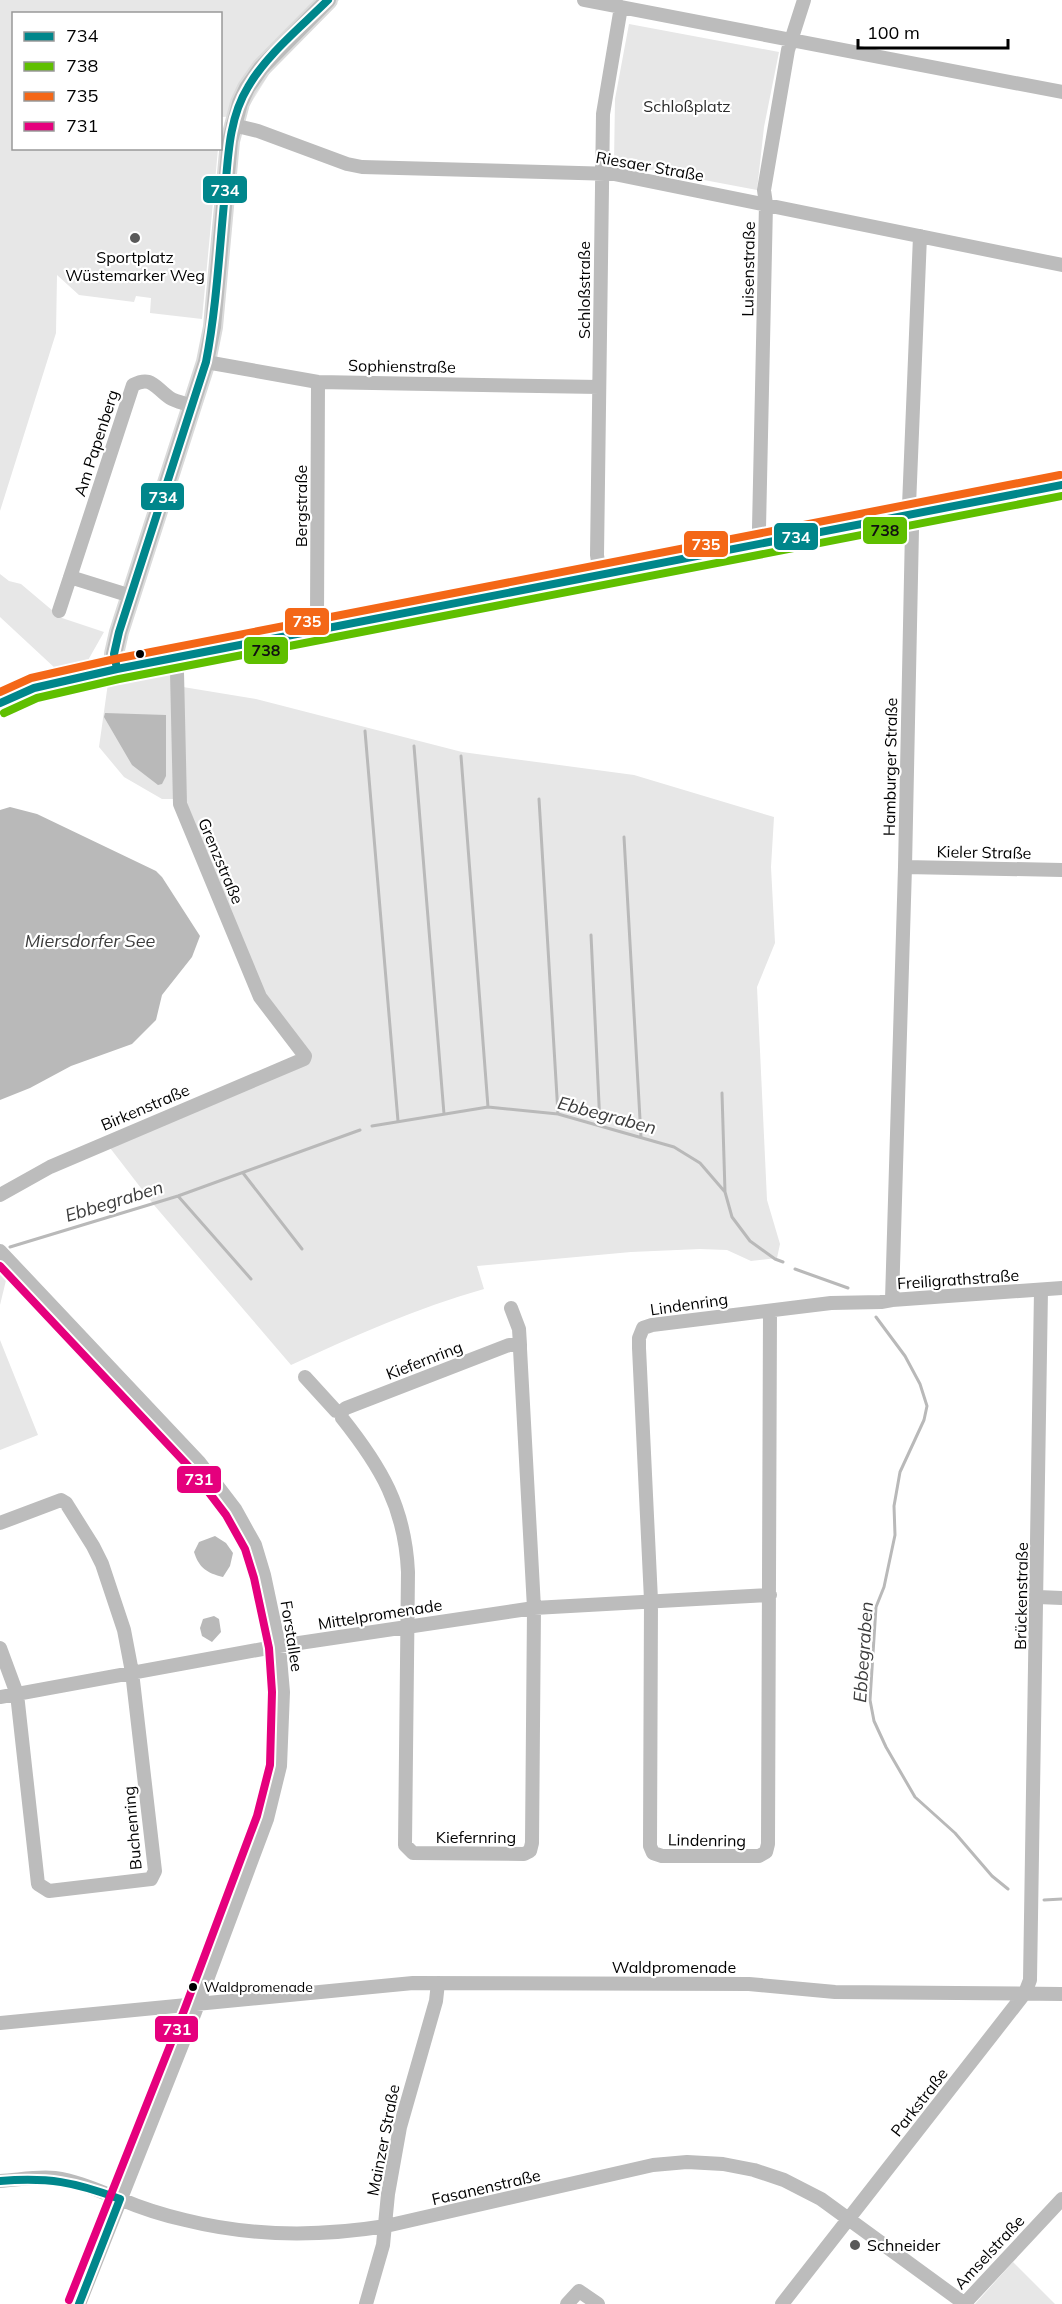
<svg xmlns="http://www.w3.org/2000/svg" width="1062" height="2304" font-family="Mulish,sans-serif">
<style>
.green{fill:#e7e7e7}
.water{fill:#b9b9b9}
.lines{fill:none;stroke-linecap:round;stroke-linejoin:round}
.stream{stroke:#b9b9b9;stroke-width:3}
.major-casing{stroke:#dbdbdb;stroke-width:20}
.minor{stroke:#bcbcbc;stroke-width:14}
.major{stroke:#bcbcbc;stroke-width:16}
.bus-1-casing{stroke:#fff;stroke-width:12}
.bus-2-casing{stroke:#fff;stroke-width:12}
.bus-3-casing{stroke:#fff;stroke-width:12}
.bus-4-casing{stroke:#fff;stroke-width:12}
.bus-1{stroke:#00868b;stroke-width:8}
.bus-2{stroke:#5fbf00;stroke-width:8}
.bus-3{stroke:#f46717;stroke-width:8}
.bus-4{stroke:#e5007d;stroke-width:8}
.poi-dot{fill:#595959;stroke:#fff;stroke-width:2}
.bus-dot{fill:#000;stroke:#fff;stroke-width:2}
.labels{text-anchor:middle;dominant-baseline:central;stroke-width:4.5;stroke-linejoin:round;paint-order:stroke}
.bus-label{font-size:14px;fill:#000;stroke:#fff;text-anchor:start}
.park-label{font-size:16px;fill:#2b2b2b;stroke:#fff}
.street-label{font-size:16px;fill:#000;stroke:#fff}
.poi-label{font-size:16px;fill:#000;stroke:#fff}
.water-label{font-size:18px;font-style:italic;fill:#3c3c3c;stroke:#fff}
.line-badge{stroke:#fff;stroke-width:2}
.badge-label{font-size:16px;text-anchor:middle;font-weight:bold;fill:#fff}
.pale-badge-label{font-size:16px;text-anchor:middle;font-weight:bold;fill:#111}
</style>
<rect width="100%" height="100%" fill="#fff"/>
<path class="green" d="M0,0H339L271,71L243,116L221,117V123L220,14H14V148L218,149L202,319L150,313L151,298L136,296L134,302L79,295L57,275L56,333L0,511Z
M629,24L779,52L764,127L757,190L614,163L615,99Z
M0,574L9,581L21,584L53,611V615L104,632L87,662L56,669L0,617Z
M170,671L183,687L256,699L462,752L634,775L774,817L771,867L775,943L757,987L767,1200L780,1244L777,1258L751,1261L727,1250L700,1249L631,1252L477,1266L484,1289C417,1308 354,1336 291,1365L154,1205L107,1144L311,1060L263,996L183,799H162L124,777L99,747L109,676Z
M0,1258L9,1268L0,1305Z
M0,1340L38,1435L0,1450Z
M1013,2262L1055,2304H975Z"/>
<path class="water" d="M105,713L166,715V776L162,784L158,785L132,765L104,717Z
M10,807L37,814L156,871L162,877L200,936L192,957L162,995L156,1020L132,1044L71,1066L30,1088L0,1100V810Z
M215,1536L226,1543L233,1553L230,1566L223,1577C207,1573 199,1568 194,1552L199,1542Z
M214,1616L219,1619L221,1632L212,1642L202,1636L200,1628L203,1619Z"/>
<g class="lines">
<path class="stream" d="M365,731L398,1121
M414,746L444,1114
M461,756L488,1107
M539,799L558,1114
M624,837L641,1137
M591,935L600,1125
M722,1093L725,1192
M372,1126L488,1107L558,1114L674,1147L700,1163L725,1192L732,1217L750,1241L775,1259L783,1262
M243,1173L302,1249
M178,1196L251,1279
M10,1247L178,1196L360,1130
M795,1269L848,1288
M876,1317L905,1356L920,1384L927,1406L924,1420L900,1472L894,1506L895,1535L884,1587L876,1607L870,1700L874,1721L886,1747L915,1797L955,1833L992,1876L1008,1889
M1044,1900L1062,1899"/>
<defs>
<path id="major" d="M0,703L34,688L117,669L114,654L119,632L206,362L213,327L230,141L240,103L247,88L261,68L328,0"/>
</defs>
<use href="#major" class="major-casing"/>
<path class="minor" d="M584,0L1062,92
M233,125L258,131L347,164L362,167L614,174L1062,265
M206,362L318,382L599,387
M318,382L317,619L319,630
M762,544L759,528L766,204L764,190L788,50L804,0
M600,575L597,555L603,114L621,7
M70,577L131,596
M59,611L133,385C152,375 155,388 170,398C176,402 185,403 193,406
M117,669L1062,485
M905,867L1062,870
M0,1195L50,1167L304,1059L305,1056L260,997L180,804L177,672L174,658
M0,1251L199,1462L235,1509L255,1545L264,1575L279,1646L283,1692L280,1766L267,1819L195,2012L79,2304
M892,1300L905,867L912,529L909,506L920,236
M511,1308L519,1329L520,1345
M770,1311L768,1844L766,1852L759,1856H662L653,1853L650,1846L651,1600L639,1348V1338L643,1328L652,1325L831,1303L881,1302L892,1300L1062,1288
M509,1345H520V1349L534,1608L532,1843L530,1851L524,1854L413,1853L405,1845L408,1572C405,1507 381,1467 342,1418L341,1412L346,1408Z
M305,1377L336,1411L341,1412
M0,1523L61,1500L66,1503L93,1546L102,1564L124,1630L132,1672L155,1871L151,1879L49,1891L38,1884L17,1694L0,1648
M1038,1597L1062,1598
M0,1697L279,1646L534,1608L770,1595
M0,2023L413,1983L749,1984L835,1992L1062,1994
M0,2181C18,2180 37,2176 55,2178C78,2181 99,2191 120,2199C141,2208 163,2215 185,2220C253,2237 318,2237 386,2226L653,2165L687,2162L723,2164L754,2170L784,2180L821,2199L965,2304
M965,2303L1062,2199
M366,2304L383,2245L388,2194L400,2127L436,2001L438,1983
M567,2304L579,2291L598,2304
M782,2304L1025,1993L1030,1980L1041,1290"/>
<use href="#major" class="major"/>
<defs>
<path id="bus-1" d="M117,669L114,654L119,632L206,362C216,310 219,256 224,203C228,165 227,121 248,87C267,54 301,27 328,0
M0,703L34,688L117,669L1062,485
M0,2181C48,2177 75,2182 120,2199
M79,2304L120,2199"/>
<path id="bus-2" d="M4,713L37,698L119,679L1062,496"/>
<path id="bus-3" d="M0,692L31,678L115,659L1060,475"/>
<path id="bus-4" d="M0,1266L191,1469L226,1515L245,1549L254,1578L269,1648L272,1692L270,1765L257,1816L185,2008L69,2300"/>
</defs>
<use href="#bus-1" class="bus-1-casing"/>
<use href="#bus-2" class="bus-2-casing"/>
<use href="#bus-3" class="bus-3-casing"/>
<use href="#bus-4" class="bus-4-casing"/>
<use href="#bus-1" class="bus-1"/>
<use href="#bus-2" class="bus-2"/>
<use href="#bus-3" class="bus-3"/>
<use href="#bus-4" class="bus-4"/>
</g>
<g class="poi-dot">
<circle cx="135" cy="238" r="6"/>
<circle cx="855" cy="2245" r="6"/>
</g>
<g class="bus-dot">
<circle cx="140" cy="654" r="5"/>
<circle cx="193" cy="1987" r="5"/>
</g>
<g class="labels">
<g class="bus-label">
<text x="204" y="1987">Waldpromenade</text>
</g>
<g class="park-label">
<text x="687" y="106">Schloßplatz</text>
</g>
<g class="street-label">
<text transform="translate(650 166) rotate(10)">Riesaer Straße</text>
<text transform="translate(748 269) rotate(-89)">Luisenstraße</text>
<text transform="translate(584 290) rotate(-90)">Schloßstraße</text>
<text transform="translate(402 366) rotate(1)">Sophienstraße</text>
<text transform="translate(96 443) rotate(-72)">Am Papenberg</text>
<text transform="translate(301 506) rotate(-90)">Bergstraße</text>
<text transform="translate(890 767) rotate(-89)">Hamburger Straße</text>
<text transform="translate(984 852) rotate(1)">Kieler Straße</text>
<text transform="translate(221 861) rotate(67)">Grenzstraße</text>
<text transform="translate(145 1107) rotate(-23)">Birkenstraße</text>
<text transform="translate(958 1279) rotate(-4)">Freiligrathstraße</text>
<text transform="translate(689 1304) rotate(-8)">Lindenring</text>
<text transform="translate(424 1360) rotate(-21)">Kiefernring</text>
<text transform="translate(1021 1596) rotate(-89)">Brückenstraße</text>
<text transform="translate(380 1614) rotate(-9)">Mittelpromenade</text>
<text transform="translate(292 1636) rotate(81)">Forstallee</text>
<text transform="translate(132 1828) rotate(-95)">Buchenring</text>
<text x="476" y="1837">Kiefernring</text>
<text transform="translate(707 1840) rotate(1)">Lindenring</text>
<text x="674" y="1967">Waldpromenade</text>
<text transform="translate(919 2102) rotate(-52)">Parkstraße</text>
<text transform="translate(383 2140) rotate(-79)">Mainzer Straße</text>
<text transform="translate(486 2187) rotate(-13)">Fasanenstraße</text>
<text transform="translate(989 2252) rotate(-47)">Amselstraße</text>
</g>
<g class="poi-label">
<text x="135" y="257">Sportplatz<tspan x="135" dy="18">Wüstemarker Weg</tspan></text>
<text x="867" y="2245" text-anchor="start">Schneider</text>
</g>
<g class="water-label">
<text x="90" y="940">Miersdorfer See</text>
<text transform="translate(607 1115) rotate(15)">Ebbegraben</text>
<text transform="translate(114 1201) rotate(-17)">Ebbegraben</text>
<text transform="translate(863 1652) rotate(-86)">Ebbegraben</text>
</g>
</g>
<g class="line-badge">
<rect x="202" y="175" width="46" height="29" rx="6" fill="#00868b"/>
<rect x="140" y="482" width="45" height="29" rx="6" fill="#00868b"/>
<rect x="862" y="516" width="46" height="29" rx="6" fill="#5fbf00"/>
<rect x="773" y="522" width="46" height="29" rx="6" fill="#00868b"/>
<rect x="683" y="530" width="46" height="28" rx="6" fill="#f46717"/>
<rect x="284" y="607" width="46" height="29" rx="6" fill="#f46717"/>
<rect x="243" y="636" width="46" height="29" rx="6" fill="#5fbf00"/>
<rect x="176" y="1465" width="46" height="29" rx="6" fill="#e5007d"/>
<rect x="154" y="2015" width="45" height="28" rx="6" fill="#e5007d"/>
</g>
<g class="badge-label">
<text x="225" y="196">734</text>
<text x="163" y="503">734</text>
<text x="796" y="543">734</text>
<text x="706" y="550">735</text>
<text x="307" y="627">735</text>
<text x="199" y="1485">731</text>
<text x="177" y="2035">731</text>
</g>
<g class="pale-badge-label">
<text x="885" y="536">738</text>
<text x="266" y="656">738</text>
</g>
<rect x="12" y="12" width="210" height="138" fill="#ffffff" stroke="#999999" stroke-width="1.5"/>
<rect x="24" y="32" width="30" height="9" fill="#00868b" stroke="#999999" stroke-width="1.5"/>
<text x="66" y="42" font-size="18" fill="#000000">734</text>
<rect x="24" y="62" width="30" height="9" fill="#5fbf00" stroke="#999999" stroke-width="1.5"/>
<text x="66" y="72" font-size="18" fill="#000000">738</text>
<rect x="24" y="92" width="30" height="9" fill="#f46717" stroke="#999999" stroke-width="1.5"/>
<text x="66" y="102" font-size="18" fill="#000000">735</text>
<rect x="24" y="122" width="30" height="9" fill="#e5007d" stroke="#999999" stroke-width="1.5"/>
<text x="66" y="132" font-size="18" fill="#000000">731</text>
<path d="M858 39v9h150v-9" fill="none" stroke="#000000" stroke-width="3"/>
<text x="867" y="39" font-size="18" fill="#000000" stroke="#ffffff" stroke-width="4.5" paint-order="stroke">100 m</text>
</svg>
